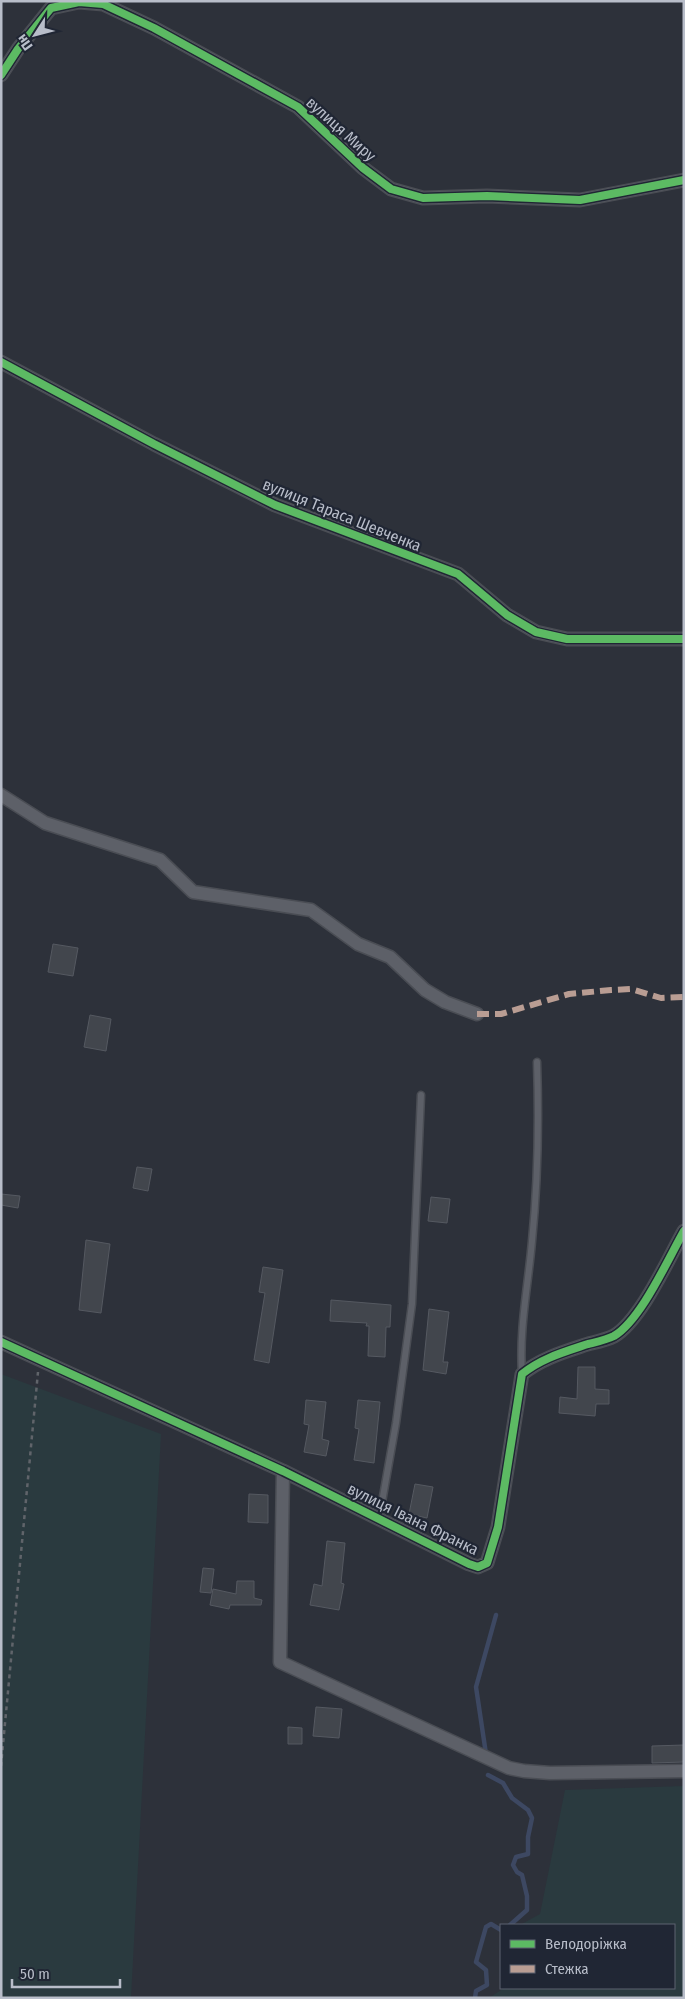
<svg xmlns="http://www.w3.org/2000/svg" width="685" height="1999" font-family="'Fira Sans Condensed',sans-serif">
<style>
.green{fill:#2a3a3f}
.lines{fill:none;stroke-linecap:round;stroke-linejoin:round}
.stream{stroke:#3d4862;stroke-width:4.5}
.building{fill:#42464d;stroke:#555961}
.lane-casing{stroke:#4a4d54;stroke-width:9}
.street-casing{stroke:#4a4d54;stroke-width:15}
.path{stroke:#60646a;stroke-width:2.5;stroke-dasharray:4 4;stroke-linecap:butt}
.lane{stroke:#5d6068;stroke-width:6}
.street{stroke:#5d6068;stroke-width:12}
.quiet{stroke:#b99d93;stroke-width:6;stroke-dasharray:12 6;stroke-linecap:butt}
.cycleway-casing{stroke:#202634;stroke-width:11}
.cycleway{stroke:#5cba63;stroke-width:8}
.labels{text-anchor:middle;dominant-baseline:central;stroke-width:4.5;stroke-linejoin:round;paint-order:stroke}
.street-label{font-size:16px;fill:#b8bdc9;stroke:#202634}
</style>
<rect width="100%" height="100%" fill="#2d313a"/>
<path class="green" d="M1,1374L161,1434L131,1998H1Z
M684,1786V1998H489L504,1988H674V1925H520L540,1914L565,1790Z"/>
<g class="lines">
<path class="stream" d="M486,1754L476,1687L496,1615
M488,1775L503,1783L512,1798L528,1810L532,1818L528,1837V1854L516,1857L513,1865L517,1872L522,1875L527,1896V1910L510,1925
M475,1998L476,1991L487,1985L486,1970L476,1962L486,1927L491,1924L501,1930"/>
</g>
<path class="building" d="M53,944L78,948L73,976L48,972Z
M90,1015L111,1019L106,1051L84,1047Z
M137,1167L152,1169L148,1191L133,1188Z
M1,1194L20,1196L18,1208L1,1205Z
M431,1197L450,1199L447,1223L428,1221Z
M86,1240L110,1244L101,1313L79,1310Z
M263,1267L283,1270L269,1363L254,1360L265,1293L259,1292Z
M331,1300L391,1305L390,1327H386L385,1357L368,1356L369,1326H366L367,1323L330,1321Z
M429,1309L449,1312L443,1362H448L446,1374L423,1370Z
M578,1367H595V1389L609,1390V1404H596L595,1416L559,1413L560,1397L577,1399Z
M306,1400L326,1402L322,1439L329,1441L326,1456L304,1452L309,1425L304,1424Z
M358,1400L380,1402L374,1463L354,1460L359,1429L355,1428Z
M415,1484L433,1487L427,1518L409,1514Z
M249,1494L268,1495V1523L248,1522Z
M327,1541L345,1543L341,1583L344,1584L339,1610L310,1605L314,1584L322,1586Z
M203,1568L214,1569L211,1593L200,1592Z
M237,1581H254V1598L262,1600L261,1605H230L229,1609L210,1605L213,1589L236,1594Z
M316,1707L342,1709L339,1738L313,1736Z
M288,1727L302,1728V1744H288Z
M684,1745V1762L652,1763V1746Z"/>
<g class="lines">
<defs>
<path id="lane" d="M522,1374C519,1328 528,1287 532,1241C538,1181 539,1121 537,1062
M379,1519L396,1423L412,1304L421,1095"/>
<path id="street" d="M1,75L18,49L51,8L79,2L103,4L154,28L298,107L363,168L391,189L423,198L487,196L580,200L684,180
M1,362L154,444L275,505L458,574L507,615L536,632L567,639H684
M1,795L45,823L160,860L193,892L311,910L358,944L390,957L425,990L445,1002L477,1014
M1,1342L283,1471L469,1564L478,1567L487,1563L498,1527L522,1374C542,1358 564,1352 588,1344C596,1342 606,1340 614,1336C641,1320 668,1259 684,1231
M283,1471L280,1662L509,1768L524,1771L550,1773L684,1771"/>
</defs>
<use href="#lane" class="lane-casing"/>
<use href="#street" class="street-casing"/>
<path class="path" d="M1,1766L38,1372"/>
<use href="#lane" class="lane"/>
<use href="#street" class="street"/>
<path class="quiet" d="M477,1014H501L569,994L611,990L631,989L661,998L684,997"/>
<defs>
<path id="cycleway" d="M1,75L18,49L51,8L79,2L103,4L154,28L298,107L363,168L391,189L423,198L487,196L580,200L684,180
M1,362L154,444L275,505L458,574L507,615L536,632L567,639H684
M1,1342L283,1471L469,1564L478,1567L487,1563L498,1527L522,1374C542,1358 564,1352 588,1344C596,1342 606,1340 614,1336C641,1320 668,1259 684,1231"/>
</defs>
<use href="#cycleway" class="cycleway-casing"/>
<use href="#cycleway" class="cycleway"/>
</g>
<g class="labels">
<g class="street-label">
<text transform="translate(341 129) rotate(42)">вулиця Миру</text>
<text transform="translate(342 515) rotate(22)">вулиця Тараса Шевченка</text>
<text transform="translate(413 1519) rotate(26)">вулиця Івана Франка</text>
</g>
</g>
<rect width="685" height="1999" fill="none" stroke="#b8bdc9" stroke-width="5"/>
<rect x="500" y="1924" width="175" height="65" fill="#202634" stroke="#5d6270"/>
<rect x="510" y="1940" width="25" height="8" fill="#5cba63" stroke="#5d6270"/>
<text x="545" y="1949" font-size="15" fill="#b8bdc9">Велодоріжка</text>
<rect x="510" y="1965" width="25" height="8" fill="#b99d93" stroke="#5d6270"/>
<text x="545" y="1974" font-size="15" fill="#b8bdc9">Стежка</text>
<g transform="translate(35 35) rotate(234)" stroke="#202634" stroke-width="4" paint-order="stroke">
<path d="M0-4L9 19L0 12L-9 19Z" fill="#b8bdc9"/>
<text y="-8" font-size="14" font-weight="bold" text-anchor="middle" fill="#b8bdc9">Пн</text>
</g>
<path d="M12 1979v8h108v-8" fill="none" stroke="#b8bdc9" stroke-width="2.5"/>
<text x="20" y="1979" font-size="15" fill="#b8bdc9" stroke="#202634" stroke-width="4" paint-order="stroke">50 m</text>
</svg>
